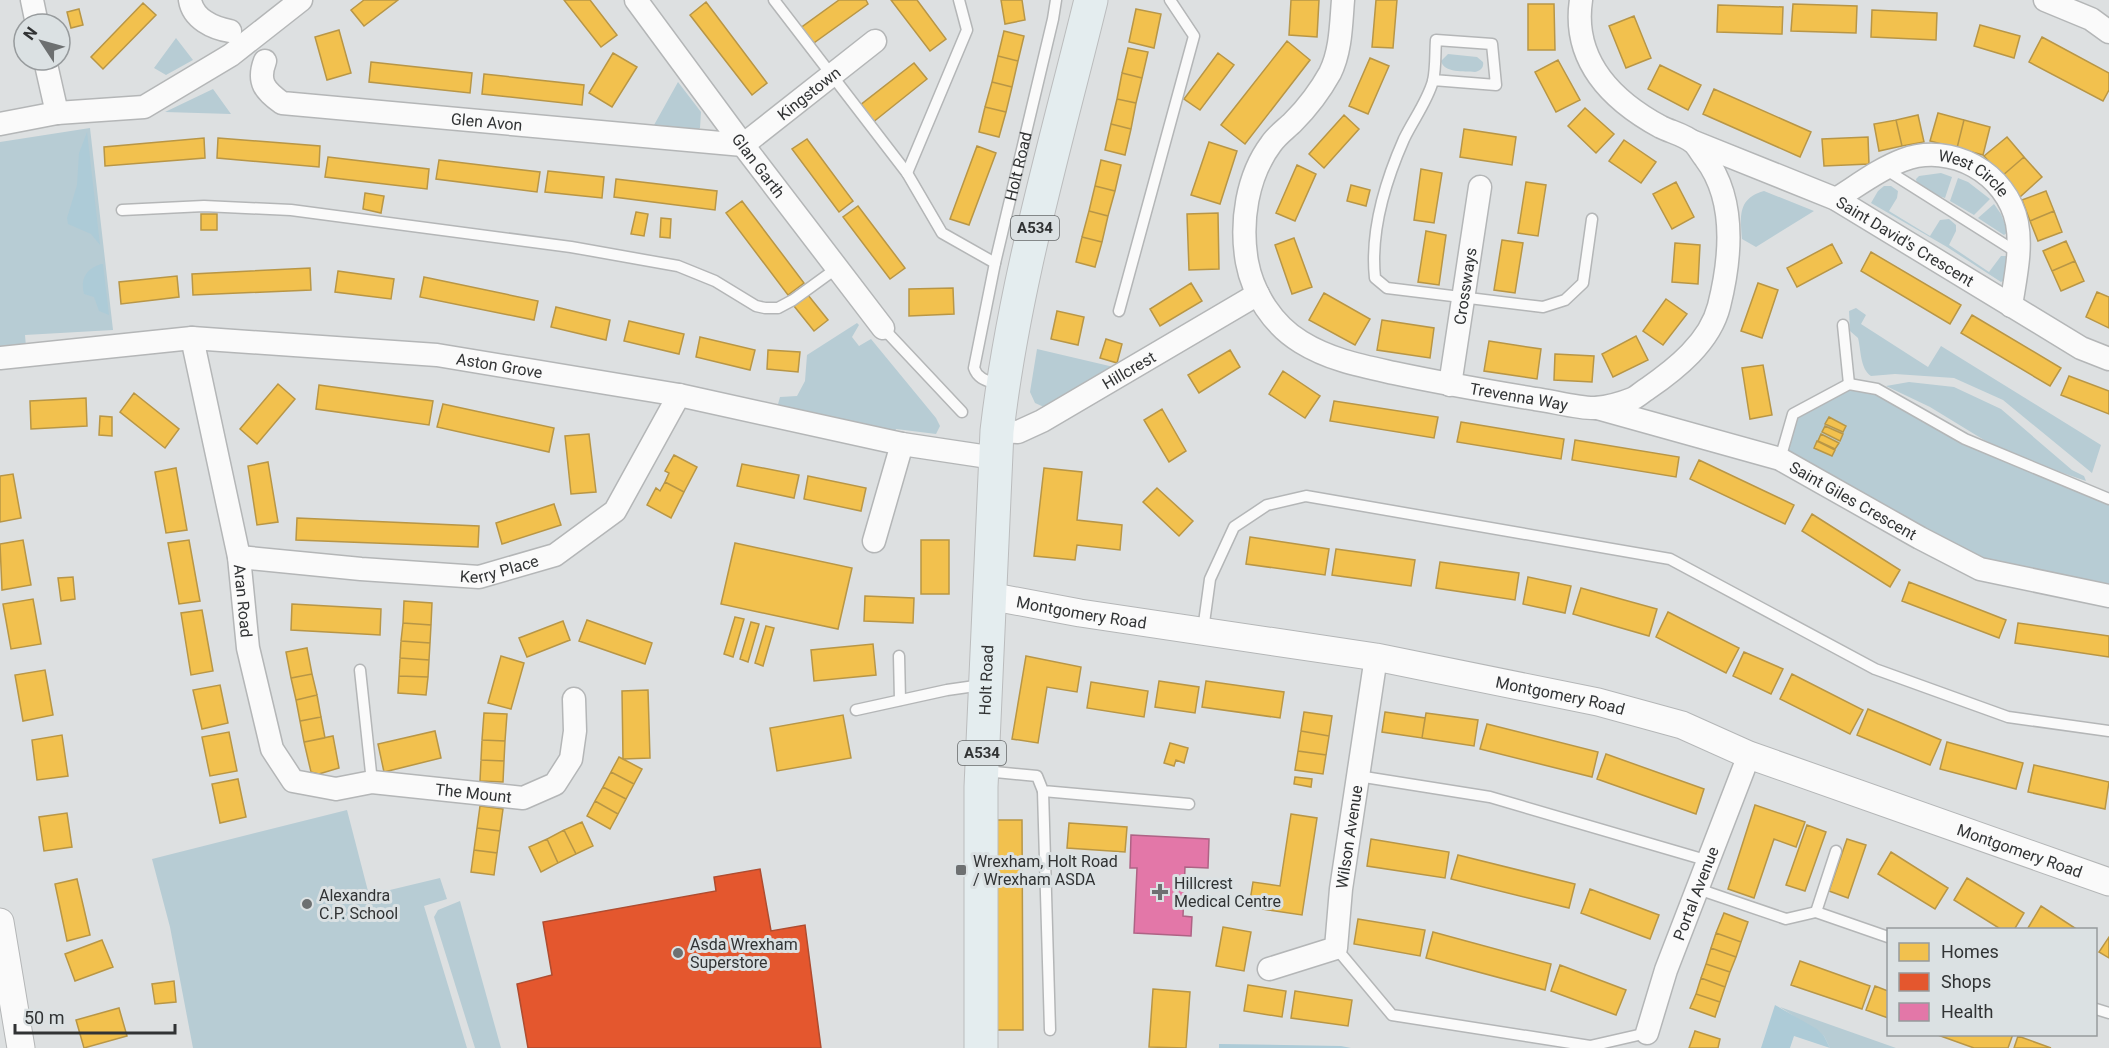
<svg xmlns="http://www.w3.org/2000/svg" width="2109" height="1048" font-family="Roboto,sans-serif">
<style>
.green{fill:#b7ccd4}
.forest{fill:#adcbd7}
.homes{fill:#f2c14e;stroke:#b89646;stroke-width:1.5}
.shops{fill:#e4572e;stroke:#ae4c30;stroke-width:1.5}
.health{fill:#e377a8;stroke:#ae6385;stroke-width:1.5}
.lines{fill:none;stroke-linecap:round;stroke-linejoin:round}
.service-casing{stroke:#b4b6b7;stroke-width:13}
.minor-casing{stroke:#b4b6b7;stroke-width:25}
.tertiary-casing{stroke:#b4b6b7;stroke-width:29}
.primary-casing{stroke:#bbbcbd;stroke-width:35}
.service{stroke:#fafafa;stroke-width:10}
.minor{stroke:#fafafa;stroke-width:22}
.tertiary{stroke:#fafafa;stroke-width:27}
.primary{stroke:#e4edef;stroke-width:33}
.poi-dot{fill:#6d7071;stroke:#dbe1e3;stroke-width:2}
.labels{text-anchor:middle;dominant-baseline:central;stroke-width:6;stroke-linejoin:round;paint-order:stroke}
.shield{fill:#dbe1e3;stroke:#646768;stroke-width:1.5}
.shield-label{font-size:15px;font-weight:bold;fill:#313334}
.street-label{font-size:16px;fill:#313334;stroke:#dbe1e3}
.poi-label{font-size:16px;fill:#313334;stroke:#dbe1e3;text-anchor:start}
</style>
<rect width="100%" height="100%" fill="#dde0e1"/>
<path class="green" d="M176,38L193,60L166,75L154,68Z
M1448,54L1477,57L1483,62C1484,67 1481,71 1475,72C1464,71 1444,73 1441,61Z
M678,82L701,112L700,128L694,133L649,134Z
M213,89L231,114L165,112Z
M90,128L113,330L25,335L26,347L0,350V142Z
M1941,173L1952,177L1945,198L1930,193L1917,184L1916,179L1919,176Z
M1958,178L1968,182L1990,199L1974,215L1950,201Z
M1884,186H1891L1898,191L1897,198L1889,211L1930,236L1940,220L1949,219L1956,225V231L1949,245L1989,272L2001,256H2006L2010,259L2006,279L2001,282L1947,247L1871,203L1878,191Z
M1764,191L1814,211L1756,247L1742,239C1740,216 1738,198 1764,191Z
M1994,204L2001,214L2008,232L2004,235L1978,218Z
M1856,308L1866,315L1861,324L1928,367L1941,346L2101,445L2092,473L2003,400L1954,378L1895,374L1871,376C1860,369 1861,349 1858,338L1850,331L1849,311Z
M857,323L859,325L852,337L859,346L871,339L936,418L940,426L936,434L896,429L891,442L775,415L780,397L797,396L805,381L807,355Z
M1037,349L1118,368L1044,407L1035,403L1030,392Z
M1909,382L1954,387L2001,409L2072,470L2084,476L2086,481L2034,463L1984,440L1930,407L1886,386Z
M1849,384L1877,389L1965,439L2109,499V596L1980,569L1780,459L1793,414Z
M347,810L369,895L440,878L447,899L424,906L467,1048H193L170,927L152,859Z
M460,901L501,1048H475L434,917L438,910Z
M1780,1007L1896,1048H1830L1824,1036Z"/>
<path class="forest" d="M87,132L100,245L91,234L68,224L67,218L77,185L79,153Z
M101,264H103L109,315L99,311L94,297L84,294C80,279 86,269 101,264Z
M1775,1005L1817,1029L1824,1036L1830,1048L1794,1036L1790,1048H1761Z
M1219,1044L1341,1046L1351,1048H1219Z"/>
<path class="homes" d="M364,0H398L364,26L351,10Z
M564,0H590L617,35L601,47Z
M839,0H866L868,4L811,45L799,29Z
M891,0H917L946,39L930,51Z
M1001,0H1022L1025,20L1005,24Z
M1291,0H1319L1317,37L1289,35Z
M1376,0H1397L1393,48L1372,47Z
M706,2L767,83L752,95L690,15Z
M143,3L156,15L103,69L91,57Z
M1528,4H1554L1555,50H1528Z
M1793,4L1857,6L1856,33L1791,31Z
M1718,5L1783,7L1782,34L1717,32Z
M79,9L83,25L71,28L67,12Z
M1136,9L1161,14L1154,48L1129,42Z
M1872,10L1937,13L1936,40L1871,37Z
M1634,16L1651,58L1626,68L1609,26Z
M1980,25L2020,36L2014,58L1974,46Z
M339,30L351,73L327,80L315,37Z
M1004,31L1024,36L1018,61L998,56Z
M2042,37L2109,73V90L2103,101L2029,62Z
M1287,41L1310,60L1245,144L1221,125Z
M1128,48L1148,52L1142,78L1122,73Z
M613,53L637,67L612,107L589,93Z
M1218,53L1234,65L1200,110L1184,99Z
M998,56L1018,61L1012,87L992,82Z
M1370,58L1389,66L1368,114L1349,106Z
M1558,60L1580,100L1556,112L1535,72Z
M371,62L472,73L470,93L369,82Z
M914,63L927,79L872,123L859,106Z
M1660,65L1701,85L1688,110L1648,89Z
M1122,73L1142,78L1136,103L1117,99Z
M484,74L584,85L582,105L482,94Z
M992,82L1012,87L1006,112L985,107Z
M1714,89L1811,132L1800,157L1703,114Z
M1117,99L1136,103L1131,129L1111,124Z
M985,107L1006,112L999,137L979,132Z
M1585,108L1614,134L1596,153L1568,126Z
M1938,113L1964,120L1957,148L1930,141Z
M1344,115L1359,129L1324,168L1309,154Z
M1918,115L1924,142L1902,146L1896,120Z
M1896,120L1902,146L1879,151L1874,124Z
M1964,120L1990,127L1983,155L1957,148Z
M1111,124L1131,129L1125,155L1105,150Z
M1464,129L1516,137L1512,165L1460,157Z
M1868,137L1869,164L1824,166L1822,139Z
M2007,137L2024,157L2002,176L1984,156Z
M204,138L205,158L105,166L104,147Z
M218,138L320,146L319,167L217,158Z
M807,139L853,201L839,212L792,149Z
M1624,140L1656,162L1641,183L1609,161Z
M1209,142L1237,151L1220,204L1191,195Z
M977,146L996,153L969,225L950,219Z
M328,157L429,169L427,189L325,177Z
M2024,157L2042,177L2020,197L2002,176Z
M439,160L540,172L537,192L436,179Z
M1101,160L1121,165L1115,191L1095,186Z
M1297,165L1316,174L1295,221L1276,213Z
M1421,169L1442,173L1434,223L1414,220Z
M548,171L604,177L602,198L545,192Z
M616,179L717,191L715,210L614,197Z
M1526,182L1546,185L1538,236L1518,233Z
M1676,182L1694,217L1672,229L1653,194Z
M1351,185L1370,190L1366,206L1347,201Z
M1095,186L1115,191L1108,216L1089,211Z
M2046,191L2054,211L2030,221L2022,200Z
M365,193L384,196L381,213L363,209Z
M742,201L804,283L788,295L726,213Z
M858,206L905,268L890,279L843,217Z
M1089,211L1108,216L1102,242L1082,237Z
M2054,211L2062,232L2038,241L2030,221Z
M636,212L648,214L644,236L631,234Z
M1218,213L1219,269L1189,270L1187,214Z
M201,214H217V230H201Z
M661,218L671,219L670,238L660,237Z
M1426,231L1446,235L1439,285L1418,282Z
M1082,237L1102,242L1095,267L1076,262Z
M1294,238L1312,287L1292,294L1275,245Z
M1502,240L1523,243L1515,293L1494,290Z
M2066,241L2075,261L2052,271L2043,251Z
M1675,243L1700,245L1698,284L1672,282Z
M1832,244L1842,263L1797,287L1787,268Z
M1871,252L1961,305L1950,324L1861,271Z
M2075,261L2084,281L2061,291L2052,271Z
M310,268L311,290L193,295L192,274Z
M338,271L394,279L391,299L335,292Z
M177,276L179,297L121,304L119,282Z
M424,277L538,301L534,320L420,297Z
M1191,283L1202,301L1160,326L1150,309Z
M1758,283L1778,290L1762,338L1741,331Z
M953,288L954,314L909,316V289Z
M2097,292L2109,297V328L2086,317Z
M1324,293L1370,319L1355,345L1309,320Z
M808,295L828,320L814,331L794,306Z
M1666,299L1687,314L1663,345L1643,331Z
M556,307L610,320L606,340L551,327Z
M1057,311L1084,317L1078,345L1051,339Z
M1972,315L2061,368L2050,386L1961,333Z
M1382,320L1434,328L1430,358L1377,350Z
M629,321L684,334L679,354L624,341Z
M1636,336L1648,360L1613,377L1602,354Z
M700,337L755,350L750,370L696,357Z
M1106,339L1122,344L1117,363L1100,358Z
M1489,341L1541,349L1537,379L1484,371Z
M768,350L800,352L798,372L767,369Z
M1230,350L1240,367L1199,393L1188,375Z
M1555,354L1594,356L1592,382L1554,380Z
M1763,365L1772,415L1750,419L1742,368Z
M1283,371L1320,396L1305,418L1269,394Z
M2069,376L2109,391V414L2061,395Z
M278,384L295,399L257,444L240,429Z
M319,385L433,401L429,425L316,409Z
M134,393L179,429L165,448L120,412Z
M86,398L87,426L31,429L30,401Z
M1334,401L1438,417L1434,438L1330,421Z
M443,404L554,428L549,452L437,427Z
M1162,409L1186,451L1169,462L1144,420Z
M100,416L112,417V436L99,435Z
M1829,417L1846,426L1843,432L1825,424Z
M1461,422L1564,439L1561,459L1457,442Z
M1825,426L1843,434L1840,441L1822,432Z
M589,434L596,492L571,494L565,436Z
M1821,434L1839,443L1835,449L1818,441Z
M1575,440L1679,457L1676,477L1572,460Z
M1817,441L1835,450L1832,456L1814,448Z
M674,455L697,467L684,492L665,482L669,473L665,471Z
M1699,460L1794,505L1785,524L1690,479Z
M268,462L278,522L257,525L248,466Z
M742,464L799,475L794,498L737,486Z
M176,468L187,530L166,533L155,472Z
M1044,468L1082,472L1077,520L1122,525L1120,550L1077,545L1075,560L1034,556Z
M13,474L21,518L0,522V476Z
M808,476L866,488L861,511L804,499Z
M665,482L684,492L671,518L647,505L656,488L660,491Z
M1157,488L1193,521L1179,536L1143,502Z
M554,504L561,525L502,544L496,523Z
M1812,514L1900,570L1890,587L1802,531Z
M297,518L479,526L478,547L296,540Z
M1250,537L1329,549L1325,575L1246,564Z
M23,540L31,585L2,590L0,544Z
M189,540L200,601L179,604L168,543Z
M921,540H949V594H921Z
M735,543L852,568L838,629L721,604Z
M1336,549L1415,560L1411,586L1332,575Z
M1440,562L1519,573L1515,600L1436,588Z
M73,577L75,599L61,601L58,578Z
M1528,577L1571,586L1565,613L1523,604Z
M1909,582L2006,620L1999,638L1902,601Z
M1581,588L1657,609L1649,636L1573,614Z
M865,596L914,598L913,623L864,621Z
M33,599L41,644L11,649L3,604Z
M404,601L432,603L431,625L403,623Z
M292,604L381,609L380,635L291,630Z
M202,610L213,671L191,675L181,613Z
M1668,612L1739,648L1726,673L1656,637Z
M735,617L744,619L733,657L724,654Z
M587,620L652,643L645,664L579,641Z
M563,621L570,640L527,657L519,638Z
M751,622L759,624L748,662L740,659Z
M403,623L431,625L430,643L401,641Z
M2018,623L2109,636V657L2015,643Z
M766,626L774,628L763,666L755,663Z
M401,641L430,643L429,660L400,658Z
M873,644L876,675L814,681L811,650Z
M307,648L312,674L291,678L286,652Z
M1744,652L1783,669L1771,694L1733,676Z
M501,656L524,663L511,709L488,703Z
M1026,656L1081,667L1077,692L1047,687L1038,743L1012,739Z
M400,658L429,660L428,677L399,676Z
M45,670L53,715L23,721L15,675Z
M312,674L317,695L296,700L291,678Z
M1792,674L1863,710L1850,734L1780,699Z
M399,676L428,677L426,695L398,693Z
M1159,681L1199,687L1195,713L1155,707Z
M1206,681L1284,692L1280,718L1202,707Z
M1091,682L1148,691L1144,717L1087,708Z
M220,685L228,723L202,729L193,690Z
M648,690L650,758L623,759L622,691Z
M317,695L321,717L300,721L296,700Z
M1868,709L1941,740L1930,765L1857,735Z
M1304,712L1332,716L1329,736L1301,731Z
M1385,712L1425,718L1422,738L1382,732Z
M484,713L507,714L505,741L482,740Z
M1426,713L1478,720L1474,746L1422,738Z
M843,715L851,758L777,771L770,728Z
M321,717L325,738L304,742L300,721Z
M1487,724L1598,752L1592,777L1480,749Z
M435,731L441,758L384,772L378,744Z
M1301,731L1329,736L1326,755L1298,751Z
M229,732L237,771L210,776L202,737Z
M62,735L68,776L37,780L32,740Z
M333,736L339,768L319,774L311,772L304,742Z
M482,740L505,741L504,761L481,760Z
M1947,742L2023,763L2016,789L1940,769Z
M1170,743L1188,748L1184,763L1176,760L1174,766L1164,763Z
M1298,751L1326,755L1323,774L1295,770Z
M1606,754L1704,789L1696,814L1597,779Z
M619,757L642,769L634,784L611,772Z
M481,760L504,761L503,782L480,781Z
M2034,765L2109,782L2105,809L2028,792Z
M611,772L634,784L626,799L603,787Z
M1295,777L1312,779L1311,787L1294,784Z
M238,779L246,817L220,823L212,784Z
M603,787L626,799L618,814L595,801Z
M595,801L618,814L610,829L587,816Z
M1755,805L1805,822L1796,847L1774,839L1754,898L1728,889Z
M480,806L503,809L500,831L477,828Z
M67,813L72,847L44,851L39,817Z
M1291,814L1317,818L1302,915L1249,907L1253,882L1280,886Z
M996,820H1022L1023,1030H997Z
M582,822L593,846L576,854L564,830Z
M1069,823L1127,827L1125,852L1067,848Z
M1807,825L1826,832L1805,891L1786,885Z
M477,828L500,831L497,853L474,850Z
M564,830L576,854L558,863L547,839Z
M547,839L558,863L541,872L529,847Z
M1371,839L1449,852L1445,878L1367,866Z
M1847,839L1866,845L1848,898L1829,891Z
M474,850L497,853L494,875L471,872Z
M1891,852L1948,888L1935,909L1878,874Z
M1458,855L1575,884L1569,908L1451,879Z
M1967,878L2024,913L2014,930H2002L1954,900Z
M77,879L90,935L67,941L55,884Z
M1590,889L1659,915L1650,939L1581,913Z
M2041,906L2078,930H2030L2028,928Z
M1724,913L1748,922L1741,942L1716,933Z
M1358,919L1425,930L1420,956L1354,944Z
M1223,927L1251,932L1244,971L1216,966Z
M1433,932L1551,964L1545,990L1426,958Z
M1716,933L1741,942L1736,957L1711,948Z
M2109,937V958L2099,952Z
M102,940L113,967L75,981L65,954Z
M1711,948L1736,957L1730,972L1706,964Z
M1800,961L1870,986L1862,1009L1791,985Z
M1706,964L1730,972L1725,987L1701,978Z
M1560,965L1626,990L1616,1015L1551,991Z
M1701,978L1725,987L1720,1002L1696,994Z
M174,981L176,1002L155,1004L152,984Z
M1248,985L1286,991L1282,1017L1244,1011Z
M1875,986L1888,991V1018L1866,1010Z
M1153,989L1190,992L1186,1048L1149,1047Z
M1295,991L1352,1000L1348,1026L1291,1018Z
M1696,994L1720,1002L1715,1017L1690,1008Z
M119,1008L127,1036L84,1048L76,1020Z
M1695,1031L1720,1039L1718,1048H1689Z
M1935,1034H2013L2008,1048H1974Z
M2018,1036L2051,1048H2014Z"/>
<path class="shops" d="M760,869L771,931L805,925L821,1048H528L517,984L552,975L543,922L716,891L714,877Z"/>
<path class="health" d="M1131,835L1209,839L1208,868L1185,867L1183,916L1192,917L1191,936L1134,933L1137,868H1130Z"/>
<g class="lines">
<defs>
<g id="service">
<path d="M774,0L907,173L942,233L995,263"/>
<path d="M1433,80L1496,85L1492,44L1436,40C1435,53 1436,68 1433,81C1427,102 1413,120 1404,139C1385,182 1370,231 1375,278L1387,288L1543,307L1565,300L1583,283L1592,219"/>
<path d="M1885,169L2018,253"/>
<path d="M907,173L967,30L959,0"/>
<path d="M122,210L204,206L291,210L571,247L678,266L715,281L756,306L765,308H778L793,300L837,268"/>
<path d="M1119,311L1194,36L1170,0"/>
<path d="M1843,325L1849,384"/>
<path d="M883,328L962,412"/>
<path id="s1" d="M999,385C989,381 978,380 974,368L995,263L1053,19L1056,0"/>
<path d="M1780,459L1793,414L1849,384L1877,389L1965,439L2109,499"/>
<path d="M1203,630L1210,579L1234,527L1267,505L1306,496L1670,559L1875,669L2008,717L2109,731"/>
<path d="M899,656L900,700"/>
<path d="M360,670L372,782"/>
<path d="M856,710L947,690L982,685"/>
<path d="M985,771L1037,776L1043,791L1189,804"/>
<path d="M1358,776L1490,797L1709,861"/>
<path d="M1043,791L1050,1030"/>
<path d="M1698,889L1786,919L1816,912L1888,937"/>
<path d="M1816,912L1836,851"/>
<path d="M1336,948L1392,1015L1590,1046L1647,1033"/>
<path d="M2096,1009L2109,1013"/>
</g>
<g id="minor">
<path d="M32,0L37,24"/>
<path d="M190,0C193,19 213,28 230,31"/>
<path id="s2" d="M636,0L743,145L883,328"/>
<path id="s3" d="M1343,0C1341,24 1341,51 1330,73C1320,91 1308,107 1293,122C1286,129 1277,135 1271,144C1247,176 1240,222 1247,262C1253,294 1273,325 1301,342C1330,360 1362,366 1394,373C1441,383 1487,391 1535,399C1552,401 1580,409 1596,408C1606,407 1622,403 1632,399C1637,397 1642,392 1647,389C1676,369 1710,342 1719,306C1731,258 1737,200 1705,158C1701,153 1698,147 1694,143C1685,135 1671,132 1661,127C1611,100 1572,60 1581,0"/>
<path d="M2045,0L2091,19L2109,32"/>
<path d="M45,60L57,113"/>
<path id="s4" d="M265,61C257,82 265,91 282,103L743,145L875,41"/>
<path d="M0,124L57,113L144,107L231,55L301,0"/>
<path id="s5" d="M1694,142L1836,199L2081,348L2109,359"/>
<path id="s6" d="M1836,199C1857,186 1879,169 1903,160C1951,142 2007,173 2017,223C2022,250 2015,279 2011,306"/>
<path id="s7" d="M192,338L239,557L248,648L272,749L293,781L336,789L372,782L523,798L555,784L571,759L575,731L574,699"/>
<path id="s8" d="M0,358L192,338L437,355L679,395L902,444L995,458"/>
<path id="s9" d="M1450,385L1480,187"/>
<path id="s10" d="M1597,408L1780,459L1920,538L1980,569L2109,596"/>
<path id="s11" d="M997,431L1018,432L1042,421L1258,294"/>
<path d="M874,541L902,444"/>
<path id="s12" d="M239,557L361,569L479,577L555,555L615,511L679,395"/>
<path id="s13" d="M1269,969L1336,948L1341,889L1376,657"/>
<path id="s14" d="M1647,1033L1666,970L1749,755"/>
</g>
<g id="tertiary">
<path id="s15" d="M989,596L1080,613L1376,657L1598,702L1682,725L1749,755L2109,882"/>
<path d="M0,922L21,1048"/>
</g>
<g id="primary">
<path id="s16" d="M981,1048V787L997,431C1014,285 1056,143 1091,0"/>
</g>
</defs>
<use href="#service" class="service-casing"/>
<use href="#minor" class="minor-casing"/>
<use href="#tertiary" class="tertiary-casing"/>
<use href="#primary" class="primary-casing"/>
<use href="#service" class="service"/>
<use href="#minor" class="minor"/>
<use href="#tertiary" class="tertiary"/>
<use href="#primary" class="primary"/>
</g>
<g class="poi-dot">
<rect x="955" y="864" width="12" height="12" rx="3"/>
<path d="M1157 883h6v6h6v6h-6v6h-6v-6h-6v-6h6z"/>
<circle cx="307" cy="904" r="6"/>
<circle cx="678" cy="953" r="6"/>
</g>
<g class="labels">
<g class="shield">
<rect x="1011" y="216" width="48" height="24" rx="4.5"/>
<rect x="958" y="741" width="48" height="24" rx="4.5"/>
</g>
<g class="shield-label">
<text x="1035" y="228">A534</text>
<text x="982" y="753">A534</text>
</g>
<g class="street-label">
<text stroke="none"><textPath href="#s4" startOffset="597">Kingstown</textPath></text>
<text stroke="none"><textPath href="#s4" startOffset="256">Glen Avon</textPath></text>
<text stroke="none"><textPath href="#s2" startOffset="206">Glan Garth</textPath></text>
<text stroke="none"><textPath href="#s1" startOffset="238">Holt Road</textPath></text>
<text stroke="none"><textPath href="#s6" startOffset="154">West Circle</textPath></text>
<text stroke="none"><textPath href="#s5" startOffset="234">Saint David's Crescent</textPath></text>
<text stroke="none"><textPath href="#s9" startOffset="100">Crossways</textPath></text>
<text stroke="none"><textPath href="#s8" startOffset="502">Aston Grove</textPath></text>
<text stroke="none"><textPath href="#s11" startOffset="148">Hillcrest</textPath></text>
<text stroke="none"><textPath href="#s3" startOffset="616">Trevenna Way</textPath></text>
<text stroke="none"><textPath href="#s10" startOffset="274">Saint Giles Crescent</textPath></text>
<text stroke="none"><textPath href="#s12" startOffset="262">Kerry Place</textPath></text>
<text stroke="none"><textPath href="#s7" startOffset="268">Aran Road</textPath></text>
<text stroke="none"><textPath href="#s15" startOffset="94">Montgomery Road</textPath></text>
<text stroke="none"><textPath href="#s16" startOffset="368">Holt Road</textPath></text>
<text stroke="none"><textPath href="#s15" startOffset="580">Montgomery Road</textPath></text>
<text stroke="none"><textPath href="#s7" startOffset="640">The Mount</textPath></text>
<text stroke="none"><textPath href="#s13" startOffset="182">Wilson Avenue</textPath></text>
<text stroke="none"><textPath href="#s15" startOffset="1066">Montgomery Road</textPath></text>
<text stroke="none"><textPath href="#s14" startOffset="148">Portal Avenue</textPath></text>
</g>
<g class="poi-label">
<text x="973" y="861">Wrexham, Holt Road<tspan x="973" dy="18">/ Wrexham ASDA</tspan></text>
<text x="1174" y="883">Hillcrest<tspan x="1174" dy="18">Medical Centre</tspan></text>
<text x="319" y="895">Alexandra<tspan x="319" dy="18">C.P. School</tspan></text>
<text x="690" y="944">Asda Wrexham<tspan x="690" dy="18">Superstore</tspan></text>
</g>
</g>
<rect x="1887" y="928" width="210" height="108" fill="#dbe1e3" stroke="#979b9d" stroke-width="1.5"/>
<rect x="1899" y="943" width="30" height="18" fill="#f2c14e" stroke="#979b9d" stroke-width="1.5"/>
<text x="1941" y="958" font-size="18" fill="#313334">Homes</text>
<rect x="1899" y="973" width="30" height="18" fill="#e4572e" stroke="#979b9d" stroke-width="1.5"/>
<text x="1941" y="988" font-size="18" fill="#313334">Shops</text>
<rect x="1899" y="1003" width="30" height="18" fill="#e377a8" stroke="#979b9d" stroke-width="1.5"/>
<text x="1941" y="1018" font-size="18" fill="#313334">Health</text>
<g transform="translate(42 42) rotate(306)"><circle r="28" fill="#dbe1e3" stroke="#979b9d" stroke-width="1.5"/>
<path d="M0-4.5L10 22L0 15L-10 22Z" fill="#6d7071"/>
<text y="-9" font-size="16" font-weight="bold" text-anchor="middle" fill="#313334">N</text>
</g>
<path d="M15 1024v9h160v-9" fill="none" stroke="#313334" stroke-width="3"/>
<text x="24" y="1024" font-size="18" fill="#313334" stroke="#dbe1e3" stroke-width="4.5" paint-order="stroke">50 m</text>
</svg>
